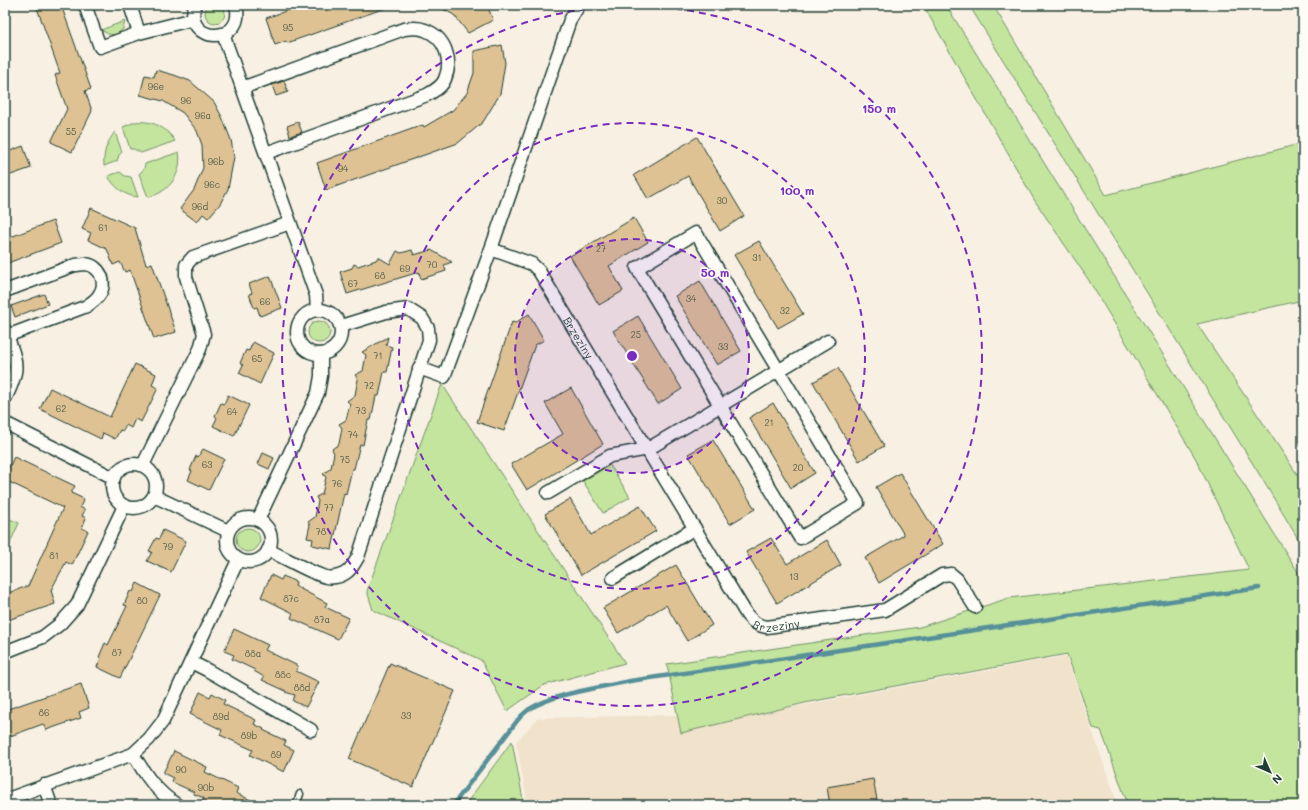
<svg xmlns="http://www.w3.org/2000/svg" width="1308" height="810" font-family="Mali,sans-serif">
<style>
.built{fill:#f0e2cb}
.green{fill:#c4e59e;stroke:#729169}
.lines{fill:none;stroke-linecap:round;stroke-linejoin:round}
.stream{stroke:#579099;stroke-width:4.5}
.building{fill:#dfc293;stroke:#1f3d34}
.lane-casing{stroke:#1f3d34;stroke-width:9}
.street-casing{stroke:#1f3d34;stroke-width:15}
.lane{stroke:#fdfcf7;stroke-width:6}
.street{stroke:#fdfcf7;stroke-width:12}
.ring{fill:none;stroke:#7b2cbf;stroke-width:2;stroke-dasharray:7 5}
.labels{text-anchor:middle;dominant-baseline:central;stroke-width:3.5;stroke-linejoin:round;paint-order:stroke}
.number-label{font-size:9px;fill:#4f5e4c}
.street-label{font-size:11px;fill:#1f3d34;stroke:#fdfcf7}
.centre{fill:#7b2cbf;stroke:#fdfcf7;stroke-width:2}
.ring-label{font-size:12px;text-anchor:middle;font-weight:bold;fill:#7b2cbf;stroke:#fdfcf7;stroke-width:3.5;stroke-linejoin:round;paint-order:stroke}
</style>
<rect width="100%" height="100%" fill="#f7f0e3"/>
<filter id="ink" filterUnits="userSpaceOnUse"><feTurbulence type="fractalNoise" baseFrequency=".025" numOctaves="2"/><feDisplacementMap in="SourceGraphic" scale="8" xChannelSelector="R" yChannelSelector="G"/><feConvolveMatrix kernelMatrix="1 2 1 2 8 2 1 2 1" color-interpolation-filters="sRGB"/></filter>
<g filter="url(#ink)">
<path class="built" d="M1066,656L1118,805H528L516,742L538,718L762,713Z"/>
<path class="green" d="M205 13a10 10 0 1 1 20 0a10 10 0 1 1-20 0Z
M923,5H946L1303,580V805H1128L1101,730L1093,728L1067,654L809,702L681,733L667,664L920,627L1009,598L1249,570L1196,459L1088,279L1035,201Z
M969,5H993L1106,195L1303,143V300L1197,324L1303,483V547L1261,477Z
M125,21L123,29L116,35L108,34L101,30Z
M135,122C152,120 166,127 175,141L141,153L134,149H130L123,127Z
M115,132L122,152L119,155L117,161L104,166C103,152 107,142 115,132Z
M179,152C183,173 169,193 148,197L139,174L144,169L145,164Z
M120,172L125,176L131,177L138,197C125,196 115,188 108,176Z
M308 332a11 11 0 1 1 22 0a11 11 0 1 1-22 0Z
M442,384L625,663L544,685L507,711L481,660L373,610L367,591Z
M610,465L630,497L603,513L583,481Z
M5,517L19,523L5,554Z
M236 540a12 12 0 1 1 24 0a12 12 0 1 1-24 0Z
M512,741L524,805H465Z"/>
<g class="lines">
<path class="stream" d="M453,805L517,721C520,717 524,713 528,710C554,693 599,688 630,681L1259,588"/>
</g>
<path class="building" d="M36,5H61L91,89L85,91L92,111L72,152L51,142L67,109L55,75L60,73Z
M303,5H388V7L287,43L286,41L275,45L266,18Z
M436,5H487L493,20L468,33L454,15Z
M502,45L505,63L500,94L483,122L458,143L326,190L317,163L423,125L424,127L453,110L467,93L474,73V51Z
M156,70L174,75L190,81L214,102L222,117L231,140L234,157L228,189L220,204L208,218L203,214L197,222L180,209L194,190L203,168L202,145L197,131L183,113L163,101L140,95L145,75L154,77Z
M284,81L288,92L276,96L272,85Z
M298,122L302,132L290,136L287,126Z
M697,137L744,216L720,231L688,176L648,199L634,175Z
M23,146L31,168L5,177V153Z
M91,208L135,228L146,265L152,263L176,332L154,339L130,270L125,272L120,262L113,265L107,249L88,240L91,233L82,229Z
M634,218L648,242L609,266L623,291L599,305L570,256Z
M53,221L61,243L5,264V239Z
M759,241L803,314L778,328L734,255Z
M412,250L414,255L431,250L452,262L444,265L446,271L421,279L419,272L347,294L340,272L352,268L354,264L358,266L376,260L378,257L390,264L397,251L401,253Z
M270,276L282,308L260,316L257,307L254,308L249,294L252,293L249,284Z
M700,281L741,351L717,365L675,296Z
M44,294L48,304L15,317L11,306Z
M529,314L544,340L535,345L504,431L477,422L512,322L515,323Z
M638,316L682,389L658,404L613,331Z
M388,337L386,345L392,347L387,372H384L379,396H376L371,420H368L363,445L360,444L354,469H352L346,494L344,493L332,549L312,545L313,539L307,538L310,525L308,522L315,517L318,501L316,497L322,494L326,477L323,474L331,468L334,453L332,449L339,444L342,428L339,424L346,420L350,404L347,401L355,395L358,379L355,375L363,371L366,355L362,352Z
M253,342L274,353L260,384L239,373L243,365L240,363L246,350L249,351Z
M135,364L156,374L152,385L158,388L141,422L135,419L131,428L126,425L123,431L120,430L115,439L103,433L101,439L40,409L50,388L110,417Z
M838,368L884,446L859,461L813,382Z
M571,388L603,444L527,490L511,464L563,434L545,403Z
M228,395L249,405L234,436L213,426L217,418L215,416L221,403L224,404Z
M773,403L815,473L791,488L749,418Z
M713,440L755,509L730,524L688,454Z
M203,449L224,459L209,490L188,480L192,471L190,470L196,456L198,457Z
M263,453L274,458L269,469L258,464Z
M14,457L75,486L71,493L84,499L80,507L85,510L82,516L86,518L82,528L88,531L72,565L66,562L51,590L55,604L5,621V594L28,586L63,508L5,480V476Z
M900,473L943,544L879,583L865,558L904,535L876,487Z
M570,499L591,535L640,506L656,531L581,575L545,514Z
M163,530L186,541L171,572L147,561L152,552L149,551L156,538L159,539Z
M771,538L787,564L827,540L841,565L777,603L746,552Z
M676,565L712,625L687,641L666,605L618,633L603,608Z
M271,575L281,580L283,576L296,582L295,586L327,603L325,607L349,618L338,639L291,618L293,613L261,597Z
M137,583L160,595L120,678L97,667L101,658L99,657L105,643L108,645L127,606L124,605L130,591L133,592Z
M234,629L268,645L265,650L298,666L296,671L319,682L306,707L293,701L295,695L285,692L286,691L262,680L264,677L254,671L255,670L232,659L234,655L224,651Z
M390,663L455,691L413,787L349,759Z
M81,684L89,708L79,712L81,718L46,730L43,724L5,738V710Z
M200,692L210,697L212,693L225,700L223,704L256,720L254,724L264,729L263,730L286,741L284,745L294,750L284,772L250,755L253,750L220,735L222,730L190,714Z
M174,751L207,767L205,772L238,788L236,793L261,805H201L204,798L194,794V792L172,782L173,778L163,773Z
M873,779L878,805H830L827,787Z"/>
<g class="lines">
<defs>
<path id="lane" d="M296,805L300,794"/>
<g id="street">
<path d="M85,5L100,47L139,33L130,5"/>
<path d="M195,5C182,44 247,46 236,5"/>
<path d="M139,33L194,19"/>
<path d="M223,34L316,295L317,310"/>
<path d="M242,88L404,29C411,28 418,27 425,30C445,37 453,60 445,79C442,87 434,91 427,95L266,153"/>
<path d="M696,233L858,503L800,538L637,268Z"/>
<path id="s1" d="M491,249L532,264L539,271L747,615C753,622 758,626 767,627L885,610L942,575L951,574L957,579L975,607"/>
<path d="M5,291L75,265C78,265 82,264 85,264C100,265 108,283 99,295C96,300 92,302 87,306L7,336"/>
<circle cx="319" cy="332" r="22"/>
<path d="M5,330C17,363 21,367 5,399"/>
<path d="M419,368L444,377L491,249L570,20L579,5"/>
<path d="M5,423L114,478"/>
<circle cx="134" cy="486" r="22"/>
<path d="M143,465L200,349L204,334L186,277V265L193,257L290,223"/>
<path d="M548,493L610,456L648,449L828,341"/>
<path d="M154,496L228,531"/>
<circle cx="249" cy="540" r="22"/>
<path d="M258,520L318,393L321,376V354"/>
<path d="M268,550C284,557 310,573 326,577C331,578 339,577 344,574C351,570 354,564 358,557L429,340L428,328L422,318L408,309L386,312L341,326"/>
<path d="M613,578L695,528"/>
<path d="M5,652L43,637L60,624L77,605L124,506"/>
<path d="M191,662L207,670L311,730"/>
<path d="M133,754C146,776 155,790 177,805"/>
<path d="M44,785L51,805"/>
<path d="M5,800L133,754L149,739L163,721L238,560"/>
</g>
</defs>
<use href="#lane" class="lane-casing"/>
<use href="#street" class="street-casing"/>
<use href="#lane" class="lane"/>
<use href="#street" class="street"/>
</g>
</g>
<circle cx="632" cy="356" r="117" fill="#7b2cbf" fill-opacity=".12"/>
<g class="ring">
<circle cx="632" cy="356" r="117"/>
<circle cx="632" cy="356" r="233"/>
<circle cx="632" cy="356" r="350"/>
</g>
<g class="labels">
<g class="number-label">
<text x="288" y="27">95</text>
<text x="156" y="86">96e</text>
<text x="186" y="100">96</text>
<text x="203" y="115">96a</text>
<text x="71" y="131">55</text>
<text x="216" y="161">96b</text>
<text x="343" y="168">94</text>
<text x="212" y="184">96c</text>
<text x="722" y="200">30</text>
<text x="200" y="206">96d</text>
<text x="103" y="227">61</text>
<text x="601" y="248">27</text>
<text x="757" y="257">31</text>
<text x="432" y="264">70</text>
<text x="405" y="268">69</text>
<text x="380" y="275">68</text>
<text x="353" y="283">67</text>
<text x="691" y="298">34</text>
<text x="265" y="301">66</text>
<text x="785" y="310">32</text>
<text x="636" y="334">25</text>
<text x="723" y="346">33</text>
<text x="378" y="355">71</text>
<text x="257" y="358">65</text>
<text x="369" y="385">72</text>
<text x="61" y="408">62</text>
<text x="361" y="410">73</text>
<text x="232" y="411">64</text>
<text x="769" y="422">21</text>
<text x="353" y="434">74</text>
<text x="345" y="459">75</text>
<text x="207" y="464">63</text>
<text x="798" y="467">20</text>
<text x="337" y="483">76</text>
<text x="329" y="507">77</text>
<text x="321" y="531">78</text>
<text x="168" y="546">79</text>
<text x="54" y="555">81</text>
<text x="794" y="576">13</text>
<text x="291" y="598">87c</text>
<text x="142" y="600">80</text>
<text x="322" y="619">87a</text>
<text x="117" y="652">87</text>
<text x="253" y="653">88a</text>
<text x="283" y="674">88c</text>
<text x="302" y="687">88d</text>
<text x="44" y="712">86</text>
<text x="406" y="715">33</text>
<text x="221" y="716">89d</text>
<text x="249" y="735">89b</text>
<text x="276" y="754">89</text>
<text x="181" y="769">90</text>
<text x="206" y="787">90b</text>
</g>
<g class="street-label">
<text stroke="none"><textPath href="#s1" startOffset="131">Brzeziny</textPath></text>
<text stroke="none"><textPath href="#s1" startOffset="489">Brzeziny</textPath></text>
</g>
</g>
<circle cx="632" cy="356" r="6" class="centre"/>
<g class="ring-label">
<text x="879" y="113">150 m</text>
<text x="797" y="195">100 m</text>
<text x="715" y="277">50 m</text>
</g>
<rect width="1308" height="810" fill="none" stroke="#fdfcf7" stroke-width="20"/>
<rect x="10" y="10" width="1288" height="790" fill="none" stroke="#1f3d34" stroke-width="1.5" filter="url(#ink)"/>
<g transform="translate(1270 772) rotate(135)" stroke="#fdfcf7" stroke-width="3" paint-order="stroke">
<path d="M0-3L7 15L0 10L-7 15Z" fill="#1f3d34"/>
<text y="-6" font-size="11" font-weight="bold" text-anchor="middle" fill="#1f3d34">N</text>
</g>
</svg>
